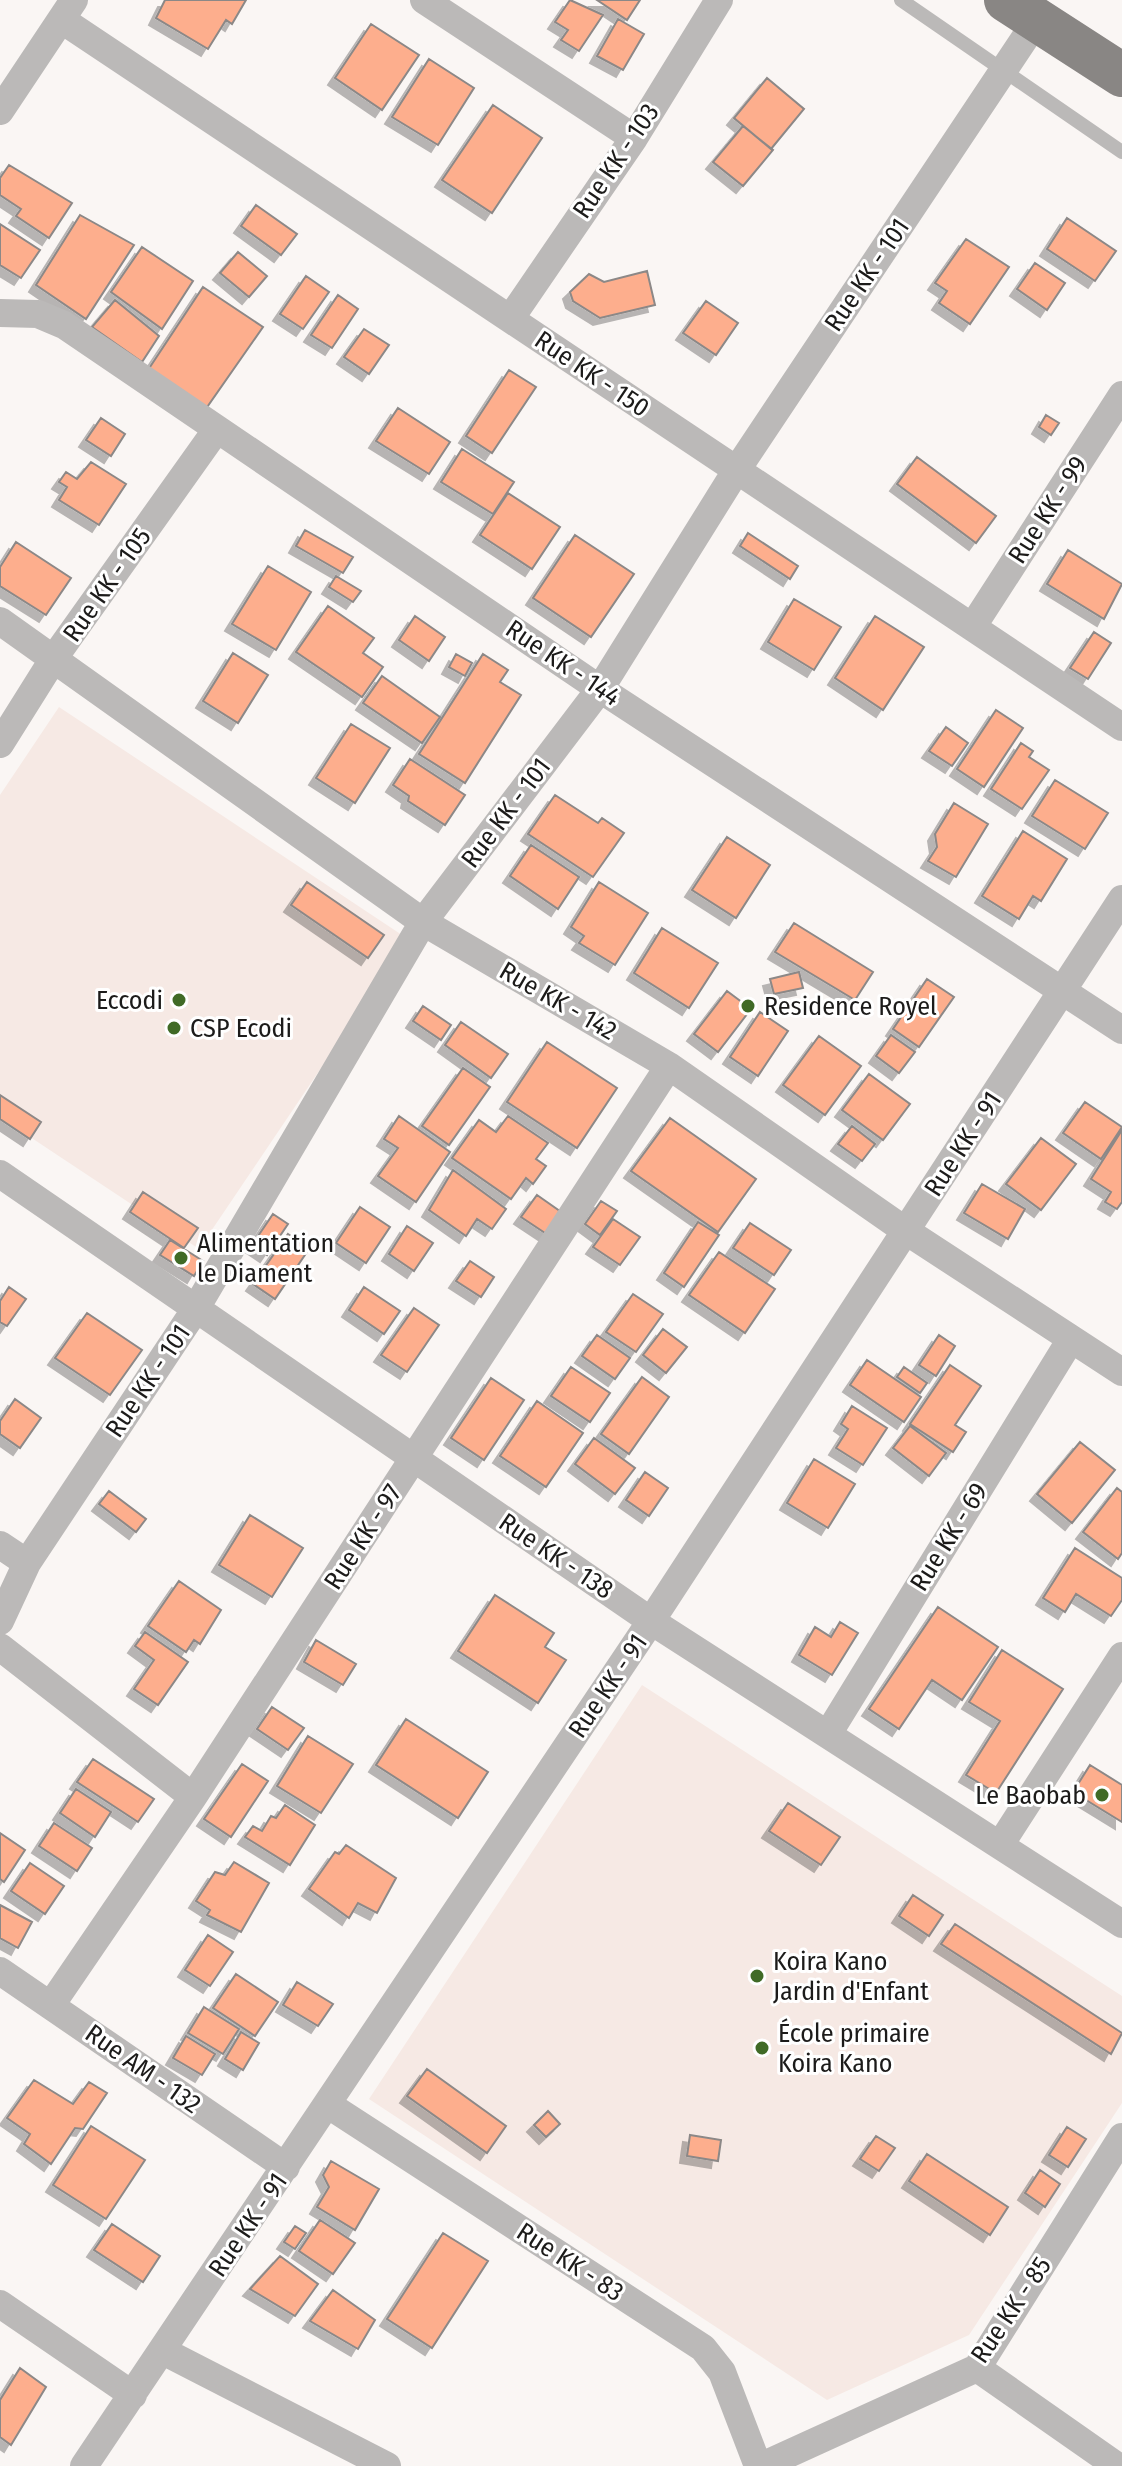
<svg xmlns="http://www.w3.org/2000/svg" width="1122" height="2466" font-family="'Fira Sans Condensed',sans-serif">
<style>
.built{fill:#f6e9e4}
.building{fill:#fdae8d;stroke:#8c8887;stroke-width:2;filter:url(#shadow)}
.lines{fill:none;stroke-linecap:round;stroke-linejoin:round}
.lane{stroke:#bbb9b8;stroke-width:14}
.street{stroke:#bbb9b8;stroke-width:28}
.primary{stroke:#898684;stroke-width:44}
.poi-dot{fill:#406a26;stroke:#fff;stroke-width:3}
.labels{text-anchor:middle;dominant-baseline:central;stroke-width:6;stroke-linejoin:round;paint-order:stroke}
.street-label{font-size:26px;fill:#1c1b1a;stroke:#fff}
.poi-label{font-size:26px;fill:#1c1b1a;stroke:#fff;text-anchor:start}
</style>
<defs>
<filter id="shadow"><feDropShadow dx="-7" dy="7" stdDeviation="0" flood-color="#0004"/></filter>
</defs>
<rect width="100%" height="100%" fill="#faf6f4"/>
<path class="built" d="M59,707L408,939L199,1249L0,1117V795Z
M642,1685L1122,1996V2103L969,2335L827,2400L369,2099Z"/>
<path class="building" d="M165,0H246L232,24L226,20L208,49L156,18Z
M570,0L603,15L579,51L561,40L568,30L555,22Z
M597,0H640L627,20Z
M618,19L644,34L623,70L597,56Z
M371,24L419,55L382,110L335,78Z
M429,59L474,88L438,145L392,117Z
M767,78L804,109L771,149L734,118Z
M493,105L542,138L492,213L442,180Z
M743,126L773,150L743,186L713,162Z
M9,165L72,203L49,238L16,216L21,209L0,195V178Z
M256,205L297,234L281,255L241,226Z
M80,215L134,245L86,319L36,285Z
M1067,218L1116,251L1095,281L1047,249Z
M0,224L40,250L21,278L0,265Z
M966,239L1009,267L970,324L939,303L947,291L935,283Z
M142,247L193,281L162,329L111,292Z
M238,252L267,276L249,297L220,273Z
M1035,263L1065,283L1047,310L1017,289Z
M647,271L655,305L600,318L573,301L570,292L589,274L604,282Z
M306,276L329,292L303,329L280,314Z
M203,287L263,327L205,410L148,370Z
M338,295L358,309L332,348L311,335Z
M115,300L159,336L142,362L92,327Z
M706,301L738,323L716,355L683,333Z
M364,329L389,345L369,374L344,357Z
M509,370L536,387L492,453L466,436Z
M398,408L450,442L429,474L376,441Z
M1046,415L1059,423L1051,435L1039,427Z
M101,418L125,434L111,456L86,440Z
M462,449L514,482L493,514L441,482Z
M917,457L996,516L976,543L897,484Z
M91,462L126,484L99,525L59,500L67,487L59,482L66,472L77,479Z
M508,493L560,527L532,569L480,535Z
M305,530L353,557L343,573L296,546Z
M748,533L798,566L790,579L740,546Z
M575,535L634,574L591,637L533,598Z
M16,542L71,578L46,615L0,586V567Z
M1068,550L1122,584L1104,619L1047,584Z
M268,566L311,592L276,650L232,624Z
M336,576L361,591L353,602L329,587Z
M794,599L841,627L814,670L768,642Z
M328,606L374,638L363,653L383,667L362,697L296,652Z
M415,616L445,637L429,661L399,640Z
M875,616L924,647L883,710L835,678Z
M1094,632L1111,643L1088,679L1070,668Z
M233,653L268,675L238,723L203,701Z
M456,654L472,663L465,676L449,667Z
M483,654L508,670L500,682L521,695L465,783L419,754Z
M382,676L440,717L422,743L363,703Z
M996,710L1023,728L984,787L957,769Z
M351,724L390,748L355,803L316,778Z
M946,727L968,743L952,766L929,751Z
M1021,743L1033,751L1029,757L1049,770L1022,809L991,789Z
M410,759L465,795L445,825L408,801L409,796L393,785Z
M1055,780L1108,813L1085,849L1032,816Z
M555,795L598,823L602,818L624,833L593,877L528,834Z
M954,803L988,824L956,877L928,861L937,847L935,834Z
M1023,831L1067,859L1041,901L1033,896L1019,919L982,896Z
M727,837L770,865L736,918L692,890Z
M531,845L579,877L558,909L510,876Z
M307,882L384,935L368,958L291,905Z
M599,882L648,913L615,965L579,943L584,936L571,927Z
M794,923L873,972L855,1000L775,952Z
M662,928L718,963L689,1008L634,973Z
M799,972L803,988L774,994L770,979Z
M927,979L954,997L919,1047L893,1029Z
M727,991L751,1009L718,1052L694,1034Z
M423,1006L451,1025L441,1040L413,1021Z
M760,1012L788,1031L758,1076L730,1057Z
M461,1022L508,1054L491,1078L445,1045Z
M891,1035L915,1052L899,1073L876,1056Z
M819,1036L861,1066L825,1115L783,1085Z
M547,1042L617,1088L577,1148L507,1102Z
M463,1068L490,1087L449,1145L422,1126Z
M869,1074L910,1104L883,1140L842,1110Z
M0,1095L41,1122L30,1139L0,1119Z
M1085,1102L1122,1127L1101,1159L1063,1133Z
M399,1116L450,1152L416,1202L378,1176L398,1148L384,1139Z
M508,1116L548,1143L536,1159L546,1166L533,1184L526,1178L511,1199L452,1158L479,1120L496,1132Z
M670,1118L756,1179L718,1232L631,1171Z
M852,1126L875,1144L862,1161L838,1144Z
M1122,1130V1202L1117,1209L1105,1202L1111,1192L1091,1179Z
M1041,1138L1076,1164L1041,1210L1006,1184Z
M453,1170L506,1209L492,1229L477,1219L466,1236L429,1210Z
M982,1184L1025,1209L1008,1239L964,1213Z
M143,1192L198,1228L184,1248L130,1212Z
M537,1195L564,1214L548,1235L521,1217Z
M601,1201L617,1211L600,1235L585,1224Z
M360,1207L390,1227L366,1263L336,1243Z
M273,1214L288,1224L267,1255L252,1245Z
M613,1219L640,1237L620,1265L593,1247Z
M698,1222L719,1235L684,1287L664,1273Z
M750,1223L791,1250L774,1275L733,1248Z
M407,1226L433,1243L414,1271L389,1254Z
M288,1234L309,1249L275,1299L253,1284Z
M170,1240L203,1261L194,1276L160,1255Z
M719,1252L775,1289L745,1333L689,1295Z
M470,1261L494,1277L481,1297L456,1281Z
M9,1287L26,1299L7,1326L0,1322V1301Z
M364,1287L400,1311L384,1334L349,1310Z
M633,1294L663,1314L636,1352L606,1332Z
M414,1308L439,1325L407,1372L381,1355Z
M87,1313L142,1350L110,1395L55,1358Z
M663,1329L687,1347L666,1373L643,1355Z
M597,1335L630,1358L615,1379L582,1356Z
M939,1335L955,1346L936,1376L919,1365Z
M867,1360L921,1397L904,1422L850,1385Z
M950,1365L981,1386L955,1425L966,1432L953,1452L910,1424Z
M571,1367L610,1393L590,1422L551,1396Z
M904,1367L927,1383L920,1393L897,1377Z
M642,1377L669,1397L629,1454L601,1434Z
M491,1378L524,1400L484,1460L451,1438Z
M15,1399L41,1418L20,1448L0,1434V1421Z
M537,1401L583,1433L546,1487L500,1456Z
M852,1406L887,1428L863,1465L836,1448L848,1429L841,1424Z
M910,1426L946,1453L929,1476L893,1448Z
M594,1438L635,1468L615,1494L575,1464Z
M1080,1442L1115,1470L1072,1523L1037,1494Z
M814,1459L855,1484L828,1528L787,1503Z
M645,1472L668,1488L649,1516L626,1500Z
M1117,1488L1122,1492V1553L1118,1559L1083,1532Z
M109,1491L146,1519L136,1532L99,1504Z
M250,1515L303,1548L272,1597L219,1565Z
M1075,1548L1122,1578V1600L1111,1616L1076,1594L1065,1612L1043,1598Z
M179,1581L221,1610L200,1644L194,1640L186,1652L148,1626Z
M495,1595L554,1633L545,1647L566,1660L538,1703L458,1651Z
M938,1607L998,1647L962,1700L932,1680L899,1729L869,1709Z
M840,1622L858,1633L832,1675L799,1655L815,1627L831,1637Z
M145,1632L188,1662L158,1705L134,1689L154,1660L135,1646Z
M316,1640L356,1664L343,1685L304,1662Z
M1002,1650L1063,1689L996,1793L966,1775L1000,1721L969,1702Z
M272,1707L304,1728L288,1750L257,1729Z
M406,1719L488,1772L458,1818L376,1765Z
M308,1736L353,1764L321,1813L277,1786Z
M93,1759L154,1799L138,1822L77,1782Z
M242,1764L268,1781L231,1837L204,1819Z
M1090,1765L1122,1785V1822L1073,1792Z
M76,1789L111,1812L95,1837L60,1813Z
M788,1803L840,1837L821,1865L769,1831Z
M285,1805L315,1825L290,1865L245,1837L253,1826L262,1831L271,1816L276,1818Z
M54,1823L92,1848L77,1871L39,1846Z
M0,1833L25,1850L4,1882L0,1879Z
M346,1845L396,1878L377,1913L358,1903L349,1918L309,1889L335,1852L339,1854Z
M234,1862L269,1883L241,1932L207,1915L210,1910L196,1901L215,1872L225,1875Z
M30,1863L64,1886L45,1914L11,1891Z
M913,1895L943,1915L929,1936L899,1916Z
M0,1905L32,1922L18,1948L0,1938Z
M955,1924L1122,2033L1111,2054L941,1944Z
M208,1935L233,1952L210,1986L185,1970Z
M236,1974L278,2002L255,2036L213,2008Z
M297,1982L333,2004L318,2026L283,2005Z
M204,2007L239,2029L223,2054L188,2033Z
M241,2032L259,2043L243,2070L225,2059Z
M186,2036L215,2054L202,2075L173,2058Z
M427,2069L506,2126L487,2153L407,2096Z
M34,2080L73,2104L89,2082L107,2093L83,2129L75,2128L51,2164L24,2144L30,2134L7,2118Z
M548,2111L560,2124L546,2137L534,2125Z
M91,2126L145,2160L106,2219L53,2185Z
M1067,2127L1086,2139L1068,2167L1049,2155Z
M690,2135L721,2140L718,2161L687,2156Z
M876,2136L895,2148L879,2171L860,2159Z
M927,2154L1008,2207L990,2235L909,2181Z
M331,2161L379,2189L355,2230L317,2207L329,2187L323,2175Z
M1040,2170L1060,2184L1045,2207L1025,2193Z
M320,2220L355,2243L333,2274L299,2251Z
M112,2224L160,2256L143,2282L94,2250Z
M295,2226L306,2233L295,2249L284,2242Z
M443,2233L488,2261L432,2348L387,2319Z
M280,2256L318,2284L295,2316L250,2289Z
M333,2290L375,2320L358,2349L310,2321Z
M20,2368L46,2387L11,2445L0,2437V2400Z"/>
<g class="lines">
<path class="lane" d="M901,0L1122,152"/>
<path class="street" d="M424,0L634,138
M62,20L1122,727
M0,111L74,0
M0,313L38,314L64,325L600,689L1122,1030
M510,319L634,138L719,0
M0,621L423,922L669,1066L906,1231L1122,1372
M973,626L1122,395
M0,744L54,658L217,429
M0,1174L651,1621L1122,1924
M0,1545L27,1563
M0,1621L27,1563L195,1310L423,922L600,689L736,471L1037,20
M0,1647L193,1797
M828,1734L1071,1339
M1000,1845L1122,1656
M0,1971L286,2167
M51,2005L193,1797L669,1066
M327,2104L703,2348L722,2372L758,2466
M0,2304L133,2395
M163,2351L387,2466
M977,2368L1117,2466
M84,2466L651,1621L1122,899
M762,2466L977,2368L1122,2137"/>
<path class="primary" d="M1006,0L1122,75"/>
</g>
<g class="poi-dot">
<circle cx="179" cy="1000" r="8"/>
<circle cx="748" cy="1006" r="8"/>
<circle cx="174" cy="1028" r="8"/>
<circle cx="181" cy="1258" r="8"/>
<circle cx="1102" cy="1795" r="8"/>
<circle cx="757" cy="1976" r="8"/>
<circle cx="762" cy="2048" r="8"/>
</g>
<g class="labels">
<g class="street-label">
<text transform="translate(616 161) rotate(-56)">Rue KK - 103</text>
<text transform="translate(867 275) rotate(-56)">Rue KK - 101</text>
<text transform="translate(592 374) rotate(34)">Rue KK - 150</text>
<text transform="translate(1048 510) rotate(-57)">Rue KK - 99</text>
<text transform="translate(107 585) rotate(-55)">Rue KK - 105</text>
<text transform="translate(563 663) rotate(34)">Rue KK - 144</text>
<text transform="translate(506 813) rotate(-53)">Rue KK - 101</text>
<text transform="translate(558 1001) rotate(30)">Rue KK - 142</text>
<text transform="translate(963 1144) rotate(-57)">Rue KK - 91</text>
<text transform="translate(148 1381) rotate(-56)">Rue KK - 101</text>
<text transform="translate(363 1537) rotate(-57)">Rue KK - 97</text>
<text transform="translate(949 1537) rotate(-58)">Rue KK - 69</text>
<text transform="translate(556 1556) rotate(34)">Rue KK - 138</text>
<text transform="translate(608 1686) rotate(-56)">Rue KK - 91</text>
<text transform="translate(143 2069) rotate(35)">Rue AM - 132</text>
<text transform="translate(248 2225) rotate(-56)">Rue KK - 91</text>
<text transform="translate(570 2262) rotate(33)">Rue KK - 83</text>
<text transform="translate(1011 2310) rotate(-56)">Rue KK - 85</text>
</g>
<g class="poi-label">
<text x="163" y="1000" text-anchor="end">Eccodi</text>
<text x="764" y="1006">Residence Royel</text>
<text x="190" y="1028">CSP Ecodi</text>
<text x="197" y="1243">Alimentation<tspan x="197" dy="30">le Diament</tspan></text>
<text x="1086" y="1795" text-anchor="end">Le Baobab</text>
<text x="773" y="1961">Koira Kano<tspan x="773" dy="30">Jardin d'Enfant</tspan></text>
<text x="778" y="2033">École primaire<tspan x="778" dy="30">Koira Kano</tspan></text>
</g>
</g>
</svg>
